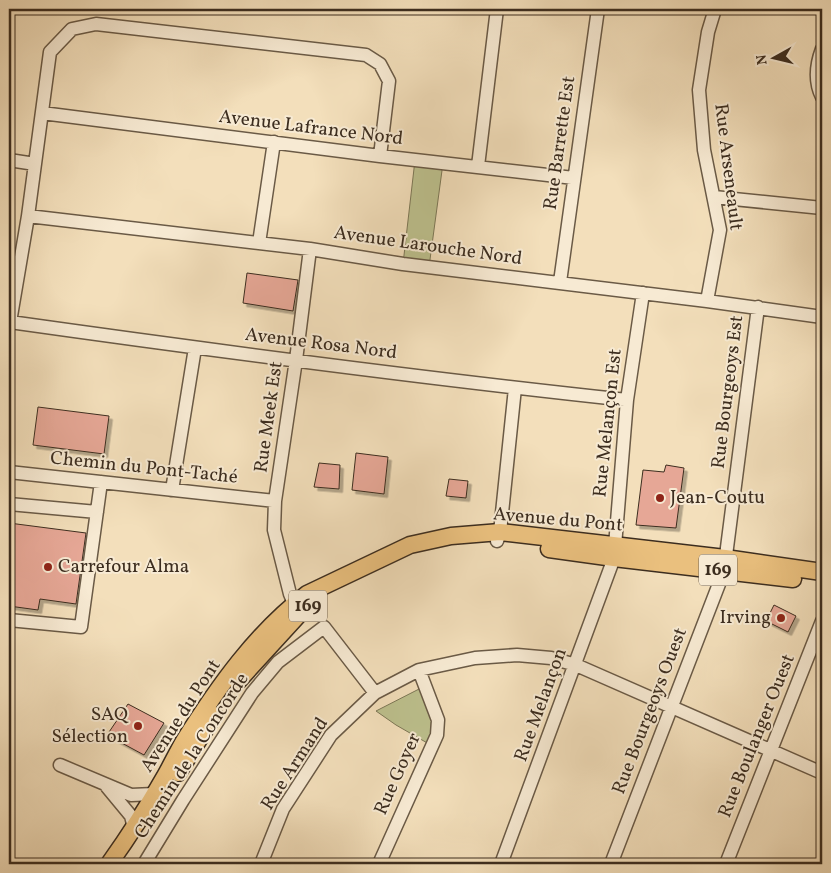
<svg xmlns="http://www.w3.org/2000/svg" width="831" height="873" font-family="Vollkorn,serif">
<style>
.green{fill:#bdc18e;stroke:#7c7756}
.building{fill:#e6a796;stroke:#3c2d1f;filter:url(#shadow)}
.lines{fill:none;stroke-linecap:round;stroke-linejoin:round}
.minor-casing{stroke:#6a5a46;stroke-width:15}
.major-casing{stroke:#3c2d1f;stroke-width:19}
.minor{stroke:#f7ead3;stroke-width:12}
.major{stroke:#eac07e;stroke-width:16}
.poi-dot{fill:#8f2418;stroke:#f7ead3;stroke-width:2}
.labels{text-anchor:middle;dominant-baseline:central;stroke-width:4;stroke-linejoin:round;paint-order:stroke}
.shield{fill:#f7ead3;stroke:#746655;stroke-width:1}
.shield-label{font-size:18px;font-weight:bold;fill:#3c2d1f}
.street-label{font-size:19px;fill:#3c2d1f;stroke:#f7ead3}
.poi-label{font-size:19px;fill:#3c2d1f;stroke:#f7ead3;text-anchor:start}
</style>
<defs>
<filter id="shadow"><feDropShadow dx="3.5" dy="3.5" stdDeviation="0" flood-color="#0004"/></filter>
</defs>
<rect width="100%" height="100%" fill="#f3dfbb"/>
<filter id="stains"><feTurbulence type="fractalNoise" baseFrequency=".004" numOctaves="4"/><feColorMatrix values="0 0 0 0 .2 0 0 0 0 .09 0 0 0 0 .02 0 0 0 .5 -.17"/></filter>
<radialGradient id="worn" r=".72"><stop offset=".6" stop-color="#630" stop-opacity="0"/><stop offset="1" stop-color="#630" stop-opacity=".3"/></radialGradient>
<path class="green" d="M415,160L443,163L429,267L403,264Z
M421,688L436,726L429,744L396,725L376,711Z"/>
<path class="building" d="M247,273L298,280L293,311L243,303Z
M38,407L109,416L104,454L33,445Z
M356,453L388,457L384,494L352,490Z
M319,463L340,465L339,489L314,487Z
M666,465L684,468L676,528L636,525L643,470L664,472Z
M449,479L468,481L466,498L446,496Z
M9,523L86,533L76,604L40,599L38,610L9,606Z
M774,605L796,616L788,632L766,621Z
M128,704L164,723L144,755L107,735Z"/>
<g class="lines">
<defs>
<path id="minor" d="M822,49C816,65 814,81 822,97
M42,113L380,156L574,178
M9,160L35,164
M478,166L497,9
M714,197L822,208
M28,216L310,249L403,264L707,301L822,317
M259,243L274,142
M560,282L598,9
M707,301L720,230L704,150L699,90L708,32L715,9
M10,322C216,351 421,378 627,400
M9,323L10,322L28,216L50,52L72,29L96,24L366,55L380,64L389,81L380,156
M9,472L275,501
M172,490L195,348
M9,504L97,512
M497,541L500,532L515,388
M297,611L290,594L274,530L275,501L296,360L310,249
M9,620L81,627L101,482
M60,765L131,795L154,794
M107,787L131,816L134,828
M144,864L183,800L252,693L278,662L324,627L375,693
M261,864L283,809L331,735L375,693L419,670L475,658L517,655L551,658L576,665L822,773
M379,864L437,735L438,720L419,670
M501,864L614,558L627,400L643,293
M611,864L724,571L758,307
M726,864L822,621"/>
<path id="major" d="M549,549L614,558L793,579
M238,681L301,612
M178,773L214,715
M109,864C129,836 147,808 164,778C171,766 177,753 184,741C218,687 256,633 307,594L410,545L451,536L500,532L725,558L822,572"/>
</defs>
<use href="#minor" class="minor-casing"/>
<use href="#major" class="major-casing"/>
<use href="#minor" class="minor"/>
<use href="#major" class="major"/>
</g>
<g class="poi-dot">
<circle cx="660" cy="498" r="5"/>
<circle cx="48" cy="567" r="5"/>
<circle cx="781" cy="618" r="5"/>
<circle cx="138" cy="726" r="5"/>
</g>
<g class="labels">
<g class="shield">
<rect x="699" y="554.5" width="38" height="31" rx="4"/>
<rect x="289" y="590.5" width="38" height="31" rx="4"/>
</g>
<g class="shield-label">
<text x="718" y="570">169</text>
<text x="308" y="606">169</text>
</g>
<g class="street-label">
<text transform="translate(311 128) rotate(7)">Avenue Lafrance Nord</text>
<text transform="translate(560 143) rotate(-82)">Rue Barrette Est</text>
<text transform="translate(728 167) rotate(83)">Rue Arseneault</text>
<text transform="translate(428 246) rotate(8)">Avenue Larouche Nord</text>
<text transform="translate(321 344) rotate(7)">Avenue Rosa Nord</text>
<text transform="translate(728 392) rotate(-83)">Rue Bourgeoys Est</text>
<text transform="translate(269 417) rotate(-82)">Rue Meek Est</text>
<text transform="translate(608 423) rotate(-84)">Rue Melançon Est</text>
<text transform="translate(144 468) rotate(6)">Chemin du Pont-Taché</text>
<text transform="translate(558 520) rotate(5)">Avenue du Pont</text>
<text transform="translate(541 705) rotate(-70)">Rue Melançon</text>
<text transform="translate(650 711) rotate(-69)">Rue Bourgeoys Ouest</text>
<text transform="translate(181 716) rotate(-57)">Avenue du Pont</text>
<text transform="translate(757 736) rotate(-68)">Rue Boulanger Ouest</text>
<text transform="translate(192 756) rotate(-57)">Chemin de la Concorde</text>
<text transform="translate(295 764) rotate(-57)">Rue Armand</text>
<text transform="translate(398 774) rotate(-66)">Rue Goyer</text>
</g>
<g class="poi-label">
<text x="670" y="498">Jean-Coutu</text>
<text x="58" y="567">Carrefour Alma</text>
<text x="771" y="618" text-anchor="end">Irving</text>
<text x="128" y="715" text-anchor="end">SAQ<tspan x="128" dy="22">Sélection</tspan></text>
</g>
</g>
<rect width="831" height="873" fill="none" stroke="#f3dfbb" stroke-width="30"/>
<rect x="10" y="10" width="811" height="853" fill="none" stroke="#3c2d1f" stroke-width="2.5"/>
<rect x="15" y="15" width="801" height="843" fill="none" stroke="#3c2d1f"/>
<g transform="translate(774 58) rotate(262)" stroke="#f7ead3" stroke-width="4" paint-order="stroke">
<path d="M0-4L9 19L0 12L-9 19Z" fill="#3c2d1f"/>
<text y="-8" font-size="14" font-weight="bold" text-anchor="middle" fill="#3c2d1f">N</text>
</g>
<rect width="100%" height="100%" filter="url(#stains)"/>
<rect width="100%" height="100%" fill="url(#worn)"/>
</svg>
